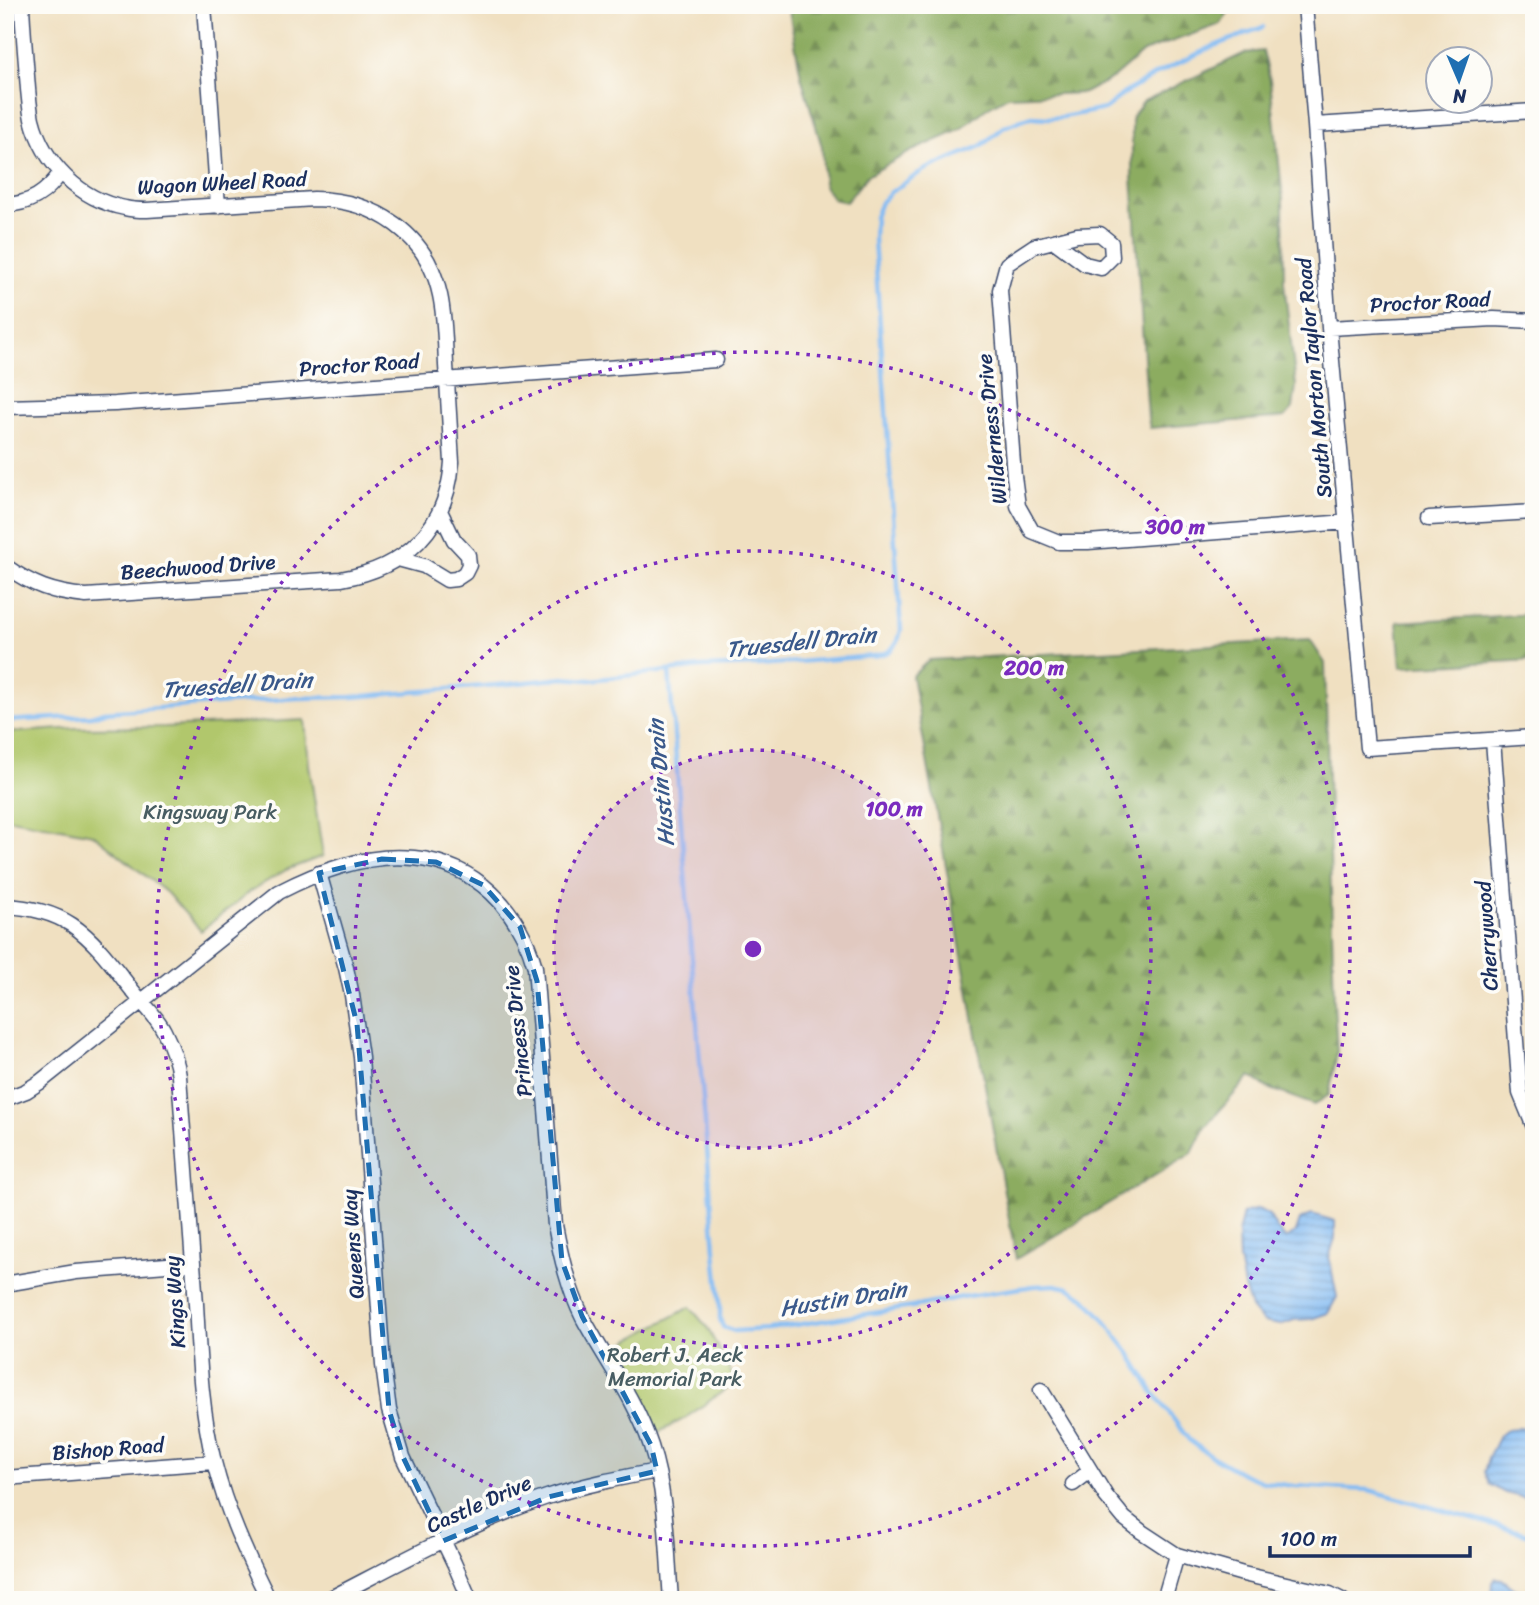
<svg xmlns="http://www.w3.org/2000/svg" width="1539" height="1605" font-family="Sriracha,sans-serif">
<style>
.forest{fill:url(#forest-firs);stroke:#546e5f;stroke-width:2}
.park{fill:#b1c76c;stroke:#667b65;stroke-width:2}
.water{fill:url(#water-rules);stroke:#4f75a8;stroke-width:2}
.lines{fill:none;stroke-linecap:round;stroke-linejoin:round}
.stream{stroke:#83bbf3;stroke-width:4.5}
.street-casing{stroke:#3b4a6d;stroke-width:17}
.street{stroke:#fff;stroke-width:14}
.marked{fill:#1f6fb2;fill-opacity:0.2;stroke:#1f6fb2;stroke-width:5;stroke-dasharray:14 9;stroke-linejoin:round}
.ring{fill:none;stroke:#7b2cbf;stroke-width:3.5;stroke-dasharray:3.5 7}
.labels{text-anchor:middle;dominant-baseline:central;stroke-width:7;stroke-linejoin:round;paint-order:stroke}
.street-label{font-size:21px;fill:#1b2f5e;stroke:#fdfcf7}
.park-label{font-size:21px;fill:#485d62;stroke:#fdfcf7}
.water-label{font-size:23px;font-style:italic;fill:#3a598b;stroke:#fdfcf7}
.centre{fill:#7b2cbf;stroke:#fdfcf7;stroke-width:3.5}
.ring-label{font-size:21px;text-anchor:middle;font-weight:bold;fill:#7b2cbf;stroke:#fdfcf7;stroke-width:7;stroke-linejoin:round;paint-order:stroke}
</style>
<defs>
<pattern id="forest-firs" width="22" height="20" patternUnits="userSpaceOnUse" patternTransform="scale(1.75)"><rect width="22" height="20" fill="#8cac60"/><path d="M5 1l3.5 6h-7zM16 11l3.5 6h-7z" fill="#728c52"/></pattern>
<pattern id="water-rules" width="6" height="5" patternUnits="userSpaceOnUse" patternTransform="scale(1.75)"><rect width="6" height="5" fill="#83bbf3"/><path d="M0 2.5h6" fill="none" stroke="#6a98c8"/></pattern>
</defs>
<rect width="100%" height="100%" fill="#fdfcf7"/>
<filter id="ink" filterUnits="userSpaceOnUse"><feTurbulence type="fractalNoise" baseFrequency=".0143" numOctaves="2"/><feDisplacementMap in="SourceGraphic" scale="14" xChannelSelector="R" yChannelSelector="G"/><feConvolveMatrix kernelMatrix="1 2 1 2 8 2 1 2 1" color-interpolation-filters="sRGB"/></filter>
<filter id="wash" filterUnits="userSpaceOnUse"><feTurbulence type="fractalNoise" baseFrequency=".00686" numOctaves="4" result="noise"/><feDisplacementMap in="SourceGraphic" scale="28" xChannelSelector="R" yChannelSelector="G"/><feGaussianBlur stdDeviation="1.57" result="paint"/><feColorMatrix in="noise" values="0 0 0 0 0 0 0 0 0 0 0 0 0 0 0 0 0 1.4 0 .05"/><feComposite in="paint" operator="in"/></filter>
<g filter="url(#wash)">
<rect width="100%" height="100%" fill="#f0e0c1"/>
<path class="forest" d="M788,5H1233L1221,24L1143,52L1113,78L1084,93L1008,96L987,108L958,131L912,151L867,176L846,202L833,199L824,186L822,147L801,76Z
M1263,51L1270,80L1283,200L1284,282L1296,386L1293,408L1285,417L1150,428L1148,418L1132,176V117L1144,101L1245,53Z
M1534,614V660L1401,667L1397,622Z
M1310,640L1325,663L1334,1003L1337,1052L1329,1095L1314,1105L1266,1087L1250,1076L1205,1127L1192,1153L1016,1259L912,676L929,660Z"/>
<path class="park" d="M305,720L309,765L323,856L286,870L251,891L201,931L167,893L93,834L5,818V733L77,728L165,727Z
M690,1307L707,1327L736,1382L684,1419L655,1434L641,1400L612,1353L629,1340Z"/>
<path class="water" d="M1258,1209L1269,1215L1277,1229L1286,1239L1296,1232L1300,1220L1312,1214L1335,1221V1238L1329,1257L1337,1297L1328,1313L1311,1319L1294,1320L1280,1325L1263,1322L1251,1308L1244,1287L1239,1259L1238,1233L1243,1213Z
M1520,1428L1534,1430V1500L1505,1493L1489,1484L1484,1472L1489,1456L1499,1436L1507,1429Z
M1496,1578L1502,1579L1515,1589L1534,1594V1600H1491L1492,1582Z"/>
<g class="lines">
<path class="stream" d="M669,671L716,1262L720,1299V1319L723,1327L735,1331L769,1329L912,1307L968,1296L1034,1286L1055,1285L1069,1288L1084,1298L1101,1316L1131,1355L1152,1390L1189,1440L1211,1456L1241,1473L1263,1482L1294,1486L1369,1490L1534,1536
M5,721L91,716L105,712L297,698L352,697L509,684L563,678L590,680L701,667L758,665L874,656L886,653L891,650L898,641L901,630L874,239L875,217L881,202L891,192L924,170L981,146L1004,127L1019,121L1033,117L1049,118L1063,117L1105,109L1123,94L1158,73L1214,46L1263,27"/>
</g>
</g>
<g filter="url(#ink)">
<g class="lines">
<defs>
<path id="street" d="M204,5L218,206
M1305,5L1315,125L1329,328L1367,748L1534,737
M1315,125L1534,111
M5,205C30,204 47,193 61,172
M1054,241L1085,264L1101,268L1112,257L1111,243L1100,234L1077,235L1034,246L1007,264L1000,290L1014,476L1018,506L1032,531L1059,542H1088L1347,522
M1329,328L1494,319L1534,321
M5,407L115,404L716,360
M1429,518L1534,512
M398,559L424,566L447,580L456,579L465,573L469,565L468,555L454,540L440,511
M5,566C32,585 53,593 86,596L341,579C405,568 447,529 452,462C450,429 448,397 446,365C445,342 445,318 440,295C427,233 375,200 314,199L147,210C140,210 132,210 125,208C80,200 43,163 32,119C29,105 28,90 27,76C25,52 23,29 22,5
M1493,740L1520,1093L1534,1127
M319,873L346,968L352,995L361,1057L383,1365L389,1410L403,1457L454,1563L470,1600
M5,906C29,907 52,912 72,925C100,944 119,975 141,1001C149,1010 158,1019 164,1031C171,1045 177,1060 179,1076C185,1152 190,1228 196,1304C199,1357 201,1411 214,1462C226,1510 247,1556 269,1600
M5,1099L26,1091L40,1082L279,892C319,871 368,853 414,858C476,864 519,909 535,967L555,1225C561,1257 568,1288 583,1318C606,1361 635,1398 651,1446C667,1495 667,1549 671,1600
M5,1284L76,1272L193,1263
M1041,1390L1106,1496L1124,1518L1142,1532L1177,1555L1243,1574L1330,1594L1342,1600
M5,1478L214,1462
M1073,1484L1090,1471
M327,1600C399,1563 470,1523 547,1497C583,1485 620,1478 657,1471
M1164,1600L1177,1555"/>
</defs>
<use href="#street" class="street-casing"/>
<use href="#street" class="street"/>
</g>
</g>
<path class="marked" d="M382,859L436,862L483,885L520,927L537,981L562,1261L582,1316L651,1445L657,1471L548,1497L443,1541L403,1457L389,1410L357,1024L319,873Z"/>
<circle cx="753" cy="949" r="199" fill="#7b2cbf" fill-opacity=".12"/>
<g class="ring">
<circle cx="753" cy="949" r="199"/>
<circle cx="753" cy="949" r="398"/>
<circle cx="753" cy="949" r="597"/>
</g>
<g class="labels">
<g class="street-label">
<text transform="translate(222 183) rotate(-3)">Wagon Wheel Road</text>
<text transform="translate(1430 302) rotate(-3)">Proctor Road</text>
<text transform="translate(359 365) rotate(-4)">Proctor Road</text>
<text transform="translate(1314 378) rotate(-95)">South Morton Taylor Road</text>
<text transform="translate(992 429) rotate(-96)">Wilderness Drive</text>
<text transform="translate(198 567) rotate(-4)">Beechwood Drive</text>
<text transform="translate(1487 936) rotate(-94)">Cherrywood</text>
<text transform="translate(518 1031) rotate(-96)">Princess Drive</text>
<text transform="translate(353 1244) rotate(-94)">Queens Way</text>
<text transform="translate(175 1302) rotate(-94)">Kings Way</text>
<text transform="translate(108 1449) rotate(-4)">Bishop Road</text>
<text transform="translate(479 1504) rotate(-24)">Castle Drive</text>
</g>
<g class="park-label">
<text x="210" y="812">Kingsway Park</text>
<text x="675" y="1355">Robert J. Aeck<tspan x="675" dy="24">Memorial Park</tspan></text>
</g>
<g class="water-label">
<text transform="translate(801 642) rotate(-6)">Truesdell Drain</text>
<text transform="translate(237 685) rotate(-4)">Truesdell Drain</text>
<text transform="translate(661 783) rotate(-95)">Hustin Drain</text>
<text transform="translate(843 1299) rotate(-9)">Hustin Drain</text>
</g>
</g>
<circle cx="753" cy="949" r="10" class="centre"/>
<g class="ring-label">
<text x="1175" y="534">300 m</text>
<text x="1034" y="675">200 m</text>
<text x="894" y="816">100 m</text>
</g>
<rect width="1539" height="1605" fill="none" stroke="#fdfcf7" stroke-width="28"/>
<g transform="translate(1459 80) rotate(178)"><circle r="33" fill="#fdfcf7" stroke="#a3aaba" stroke-width="2"/>
<path d="M0-5L12 26L0 18L-12 26Z" fill="#1f6fb2"/>
<text y="-10" font-size="19" font-weight="bold" text-anchor="middle" fill="#1b2f5e">N</text>
</g>
<path d="M1270 1546v10h200v-10" fill="none" stroke="#1b2f5e" stroke-width="3.5"/>
<text x="1280" y="1546" font-size="21" fill="#1b2f5e" stroke="#fdfcf7" stroke-width="5" paint-order="stroke">100 m</text>
</svg>
